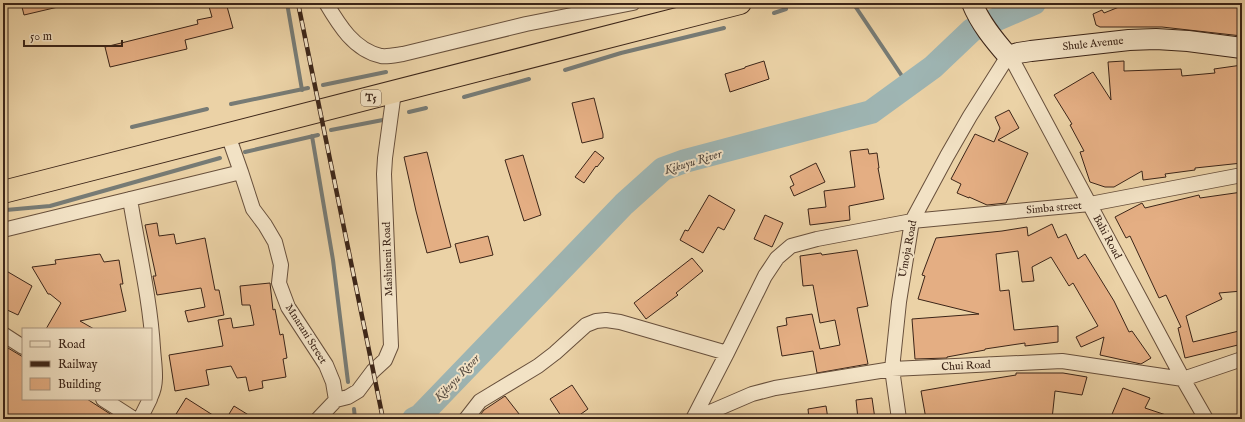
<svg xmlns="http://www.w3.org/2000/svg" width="1245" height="422" font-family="'IM FELL English',serif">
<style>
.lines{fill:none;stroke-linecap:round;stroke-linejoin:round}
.stream{stroke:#777b75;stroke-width:4}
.river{stroke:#9eb5b3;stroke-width:24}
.building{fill:#e4ae83;stroke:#3c2518}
.street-casing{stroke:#68503c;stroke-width:16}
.secondary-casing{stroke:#3c2518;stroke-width:22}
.highway-casing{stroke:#3c2518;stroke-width:24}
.street{stroke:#f2e2c5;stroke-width:14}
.secondary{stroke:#f2e2c5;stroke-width:20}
.highway{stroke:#ebd2a6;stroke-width:22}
.rail-casing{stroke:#3c2518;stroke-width:4.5}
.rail{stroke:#f2e2c5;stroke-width:3;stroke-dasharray:9;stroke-linecap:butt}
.labels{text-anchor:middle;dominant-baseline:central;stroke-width:4;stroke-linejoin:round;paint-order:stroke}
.shield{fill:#f2e2c5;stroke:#735e4c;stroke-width:1}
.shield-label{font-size:10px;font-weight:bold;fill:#3c2518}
.street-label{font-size:11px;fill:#3c2518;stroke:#f2e2c5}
.water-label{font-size:12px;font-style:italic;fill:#54493f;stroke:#f2e2c5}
</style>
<rect width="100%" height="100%" fill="#ebd2a6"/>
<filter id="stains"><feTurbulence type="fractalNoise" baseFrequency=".005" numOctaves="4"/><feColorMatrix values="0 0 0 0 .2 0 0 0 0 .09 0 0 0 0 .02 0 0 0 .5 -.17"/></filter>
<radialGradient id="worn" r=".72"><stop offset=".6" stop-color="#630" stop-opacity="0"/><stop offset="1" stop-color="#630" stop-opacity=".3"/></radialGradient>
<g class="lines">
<path class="stream" d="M287,3L302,90
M853,3L908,85
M774,13L786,9
M565,70L621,53L724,28
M323,85L386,72
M464,97L529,79
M231,104L308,88
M409,112L426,108
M132,127L207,109
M331,130L388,119
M312,136L333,260L348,382
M245,152L318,135
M6,210L50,206L220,158
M354,409L355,419"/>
<path class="river" d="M414,419L420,416L624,204L663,169L685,161L871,112L933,67L972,30L1034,3"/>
</g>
<path class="building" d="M21,3H58V7L24,15Z
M208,3H226L233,28L185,40L187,49L110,67L105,47L198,24L197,20L212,17Z
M1129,3H1242V36L1162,27H1100L1096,25L1093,14L1102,10L1104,13Z
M764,61L769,79L730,92L725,74L745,68V67Z
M1124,61V71L1181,69L1182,76L1215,73L1214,69L1242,65V163L1195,168V170L1165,174L1166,177L1143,180L1142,171L1114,187H1105L1090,182L1080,152L1084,151L1070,125L1072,124L1054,95L1093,72L1111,100L1108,62Z
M594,98L603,134V138L582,143L572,103Z
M1009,110L1019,128L998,140L1028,153L1006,203L987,205L969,197V198L957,193L961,184L951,179L975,134L994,142L1000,128L995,117Z
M868,149L869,154L877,153L879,168H878L884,199L849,206L850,220L810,225L808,209L826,207L824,191L855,187L850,151Z
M595,151L604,158L597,167L596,166L584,183L575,177Z
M427,152L440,205L451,247L427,253L416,211L404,157Z
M523,155L541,215L524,221L505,160Z
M816,163L825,182L794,196L790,187L794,185L790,176Z
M1242,192V291L1219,293L1222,299L1186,316L1193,342L1239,331L1242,344L1185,358L1178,328L1181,327L1166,295L1159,298L1130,236L1126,238L1115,217L1142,203L1145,208L1199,195L1200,198Z
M709,195L735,210L724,230L718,227L703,253L680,240L685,230L688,231Z
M765,215L783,223L772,247L754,239Z
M157,223L159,236L174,234L176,244L205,238L215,290H219L224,315L188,322L185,311L205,307L201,288L157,295L153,276H156L145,225Z
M1052,224L1058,238L1066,234L1078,259L1085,254L1114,301L1129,332L1132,331L1151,358L1141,364L1100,355L1104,337L1081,347L1076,337L1098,326L1073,283L1069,286L1051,257L1032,267L1034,281L1022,282L1018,251L996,254L1000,291L1009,290L1014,330L1058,326V342L1025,346V343L985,349V350L947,357V358L915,359L912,319L979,314L918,299L925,276L922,275L936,238L1002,231L1027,227L1028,236Z
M488,236L493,255L460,263L455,244Z
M857,250L868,306L857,308L868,364L817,373L813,351L782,356L777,327L787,325L786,318L812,314L820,349L840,345L835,320L820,323L813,285L803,286L800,256L821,253L822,255Z
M100,254L104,262L119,260L123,284H120L126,311L80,321L94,329H46L61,303L50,294H48L32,267L56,264L55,260Z
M692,258L703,271L676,293L678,295L646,319L634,303Z
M3,269L32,286L18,315L3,308Z
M270,283L273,310L275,309L280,335L283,334L287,358L283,359L286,377L262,381L263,388L249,391L246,377L237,378L231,366L206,370L209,385L175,391L169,355L223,346L218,320L231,318L233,328L254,325L250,305H242L240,286Z
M3,345L23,357V399H87L118,419H3Z
M1016,373H1063L1087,377L1082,395L1055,391L1052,419H926L921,391L967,383L1016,375Z
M572,385L588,409L574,419H563L550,399Z
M1123,388L1150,398L1145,408L1172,417V419H1110Z
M505,396L523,419H477L484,410Z
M186,398L219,419H173Z
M872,398L875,419H858L856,400Z
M234,406L255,419H226Z
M826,406L828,419H809L808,409Z"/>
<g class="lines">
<defs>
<path id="street" d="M326,3C339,25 354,50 381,56C387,57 396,55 403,54L526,24L633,3
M228,135L241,172L253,209L265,225L275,242L281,265L279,283L288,307L326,365L333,382L336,400
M130,199C138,249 150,298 153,348C154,364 158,382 151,396
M3,230L241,172
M3,334L23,347
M103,399L134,419
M336,400L348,397L358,391L373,371L385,360L391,346L384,174L385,158L394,92
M140,419L150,399
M318,419L336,400
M466,419L480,401L538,366L555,353L586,325L596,321L606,320L620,322L727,353
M693,419L727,353L765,276L777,258L791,246L817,239L912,221L1090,204L1242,175
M694,419L752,394L775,388L892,369L1062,361L1183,379L1242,359
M899,419L892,369L899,302L912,221L947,156L970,116L1008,56L1015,65L1183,379L1206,419"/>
<path id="secondary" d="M972,3C980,23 994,40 1008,56L1018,53L1031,51L1129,40L1156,39L1188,41L1242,48"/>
<path id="highway" d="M3,192L740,3"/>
</defs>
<use href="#street" class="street-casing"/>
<use href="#secondary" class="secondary-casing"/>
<use href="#highway" class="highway-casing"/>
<use href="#street" class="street"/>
<use href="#secondary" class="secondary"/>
<use href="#highway" class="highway"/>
<defs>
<path id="rail" d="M298,3L383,419"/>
</defs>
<use href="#rail" class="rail-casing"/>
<use href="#rail" class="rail"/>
</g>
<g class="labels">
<rect class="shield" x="361" y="90" width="20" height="16" rx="3"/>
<g class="shield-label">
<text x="371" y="98">T5</text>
</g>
<g class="street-label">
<text transform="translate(1093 44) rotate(-6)">Shule Avenue</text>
<text transform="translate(1054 208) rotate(-5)">Simba street</text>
<text transform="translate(1107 237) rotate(62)">Bahi Road</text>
<text transform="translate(908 249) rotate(-79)">Umoja Road</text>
<text transform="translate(388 259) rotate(-92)">Mashineni Road</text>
<text transform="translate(306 334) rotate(58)">Mnarani Street</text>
<text transform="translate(966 366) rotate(-3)">Chui Road</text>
</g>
<g class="water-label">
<text transform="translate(693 162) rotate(-17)">Kikuyu River</text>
<text transform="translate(457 378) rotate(-46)">Kikuyu River</text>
</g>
</g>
<rect width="1245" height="422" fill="none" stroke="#ebd2a6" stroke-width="16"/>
<rect x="4" y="4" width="1237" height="414" fill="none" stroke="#3c2518" stroke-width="2"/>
<rect x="8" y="8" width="1229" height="406" fill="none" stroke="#3c2518"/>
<rect x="22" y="328" width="130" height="72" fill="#f2e2c5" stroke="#a99680"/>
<rect x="30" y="341" width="20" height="6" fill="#f2e2c5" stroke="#a99680"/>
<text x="58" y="348" font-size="12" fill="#3c2518">Road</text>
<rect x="30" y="361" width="20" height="6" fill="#3c2518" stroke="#a99680"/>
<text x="58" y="368" font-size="12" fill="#3c2518">Railway</text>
<rect x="30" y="378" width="20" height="12" fill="#e4ae83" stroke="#a99680"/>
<text x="58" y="388" font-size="12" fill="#3c2518">Building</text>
<path d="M24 40v6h98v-6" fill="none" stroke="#3c2518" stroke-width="2"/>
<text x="30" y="40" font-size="12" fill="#3c2518" stroke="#f2e2c5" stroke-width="3" paint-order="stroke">50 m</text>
<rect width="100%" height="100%" filter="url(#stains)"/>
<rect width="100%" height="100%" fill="url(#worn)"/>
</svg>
